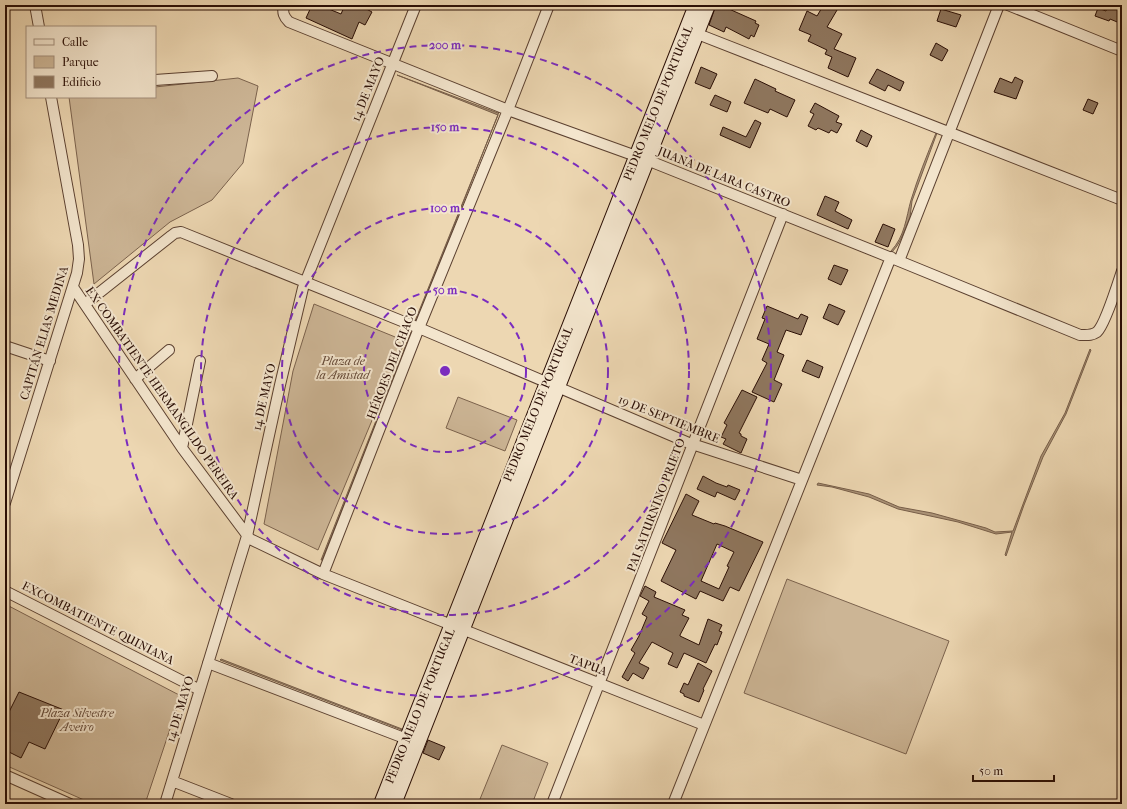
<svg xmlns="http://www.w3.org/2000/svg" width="1127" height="809" font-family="'IM FELL French Canon',serif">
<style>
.green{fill:#ccb595;stroke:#7b624d}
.water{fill:#ab9377;stroke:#775e49}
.building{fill:#8f775f;stroke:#2a0e05;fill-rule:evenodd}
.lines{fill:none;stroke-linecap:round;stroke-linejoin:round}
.street-casing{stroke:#5b4030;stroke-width:12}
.secondary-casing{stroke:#2a0e05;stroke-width:16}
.street{stroke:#f3e5cd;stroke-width:10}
.secondary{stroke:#f3e5cd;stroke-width:14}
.ring{fill:none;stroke:#7b2cbf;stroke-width:2;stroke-dasharray:7 5}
.labels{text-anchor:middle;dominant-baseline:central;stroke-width:4;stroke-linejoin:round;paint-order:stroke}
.street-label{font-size:12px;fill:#2a0e05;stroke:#f3e5cd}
.park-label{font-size:12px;font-style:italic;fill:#634837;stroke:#f3e5cd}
.centre{fill:#7b2cbf;stroke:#f3e5cd;stroke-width:2}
.ring-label{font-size:12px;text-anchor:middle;font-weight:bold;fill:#7b2cbf;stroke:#f3e5cd;stroke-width:4;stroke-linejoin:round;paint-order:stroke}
</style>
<rect width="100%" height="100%" fill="#edd7b2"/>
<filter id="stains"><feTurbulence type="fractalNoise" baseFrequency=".005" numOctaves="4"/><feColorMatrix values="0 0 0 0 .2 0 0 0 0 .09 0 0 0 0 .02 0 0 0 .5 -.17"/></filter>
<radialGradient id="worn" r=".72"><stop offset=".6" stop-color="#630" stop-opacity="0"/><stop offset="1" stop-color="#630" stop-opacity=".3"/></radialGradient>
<path class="green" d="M238,78L258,86L243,163L212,200L170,222L94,284L69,97H155V87Z
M314,304L405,341L318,550L264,524L293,371Z
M458,397L517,420L505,451L446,428Z
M787,579L949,641L906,754L744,693Z
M5,604L181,696L145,804H93L5,765Z
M502,745L548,763L532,804H478Z"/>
<path class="water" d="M397,75L498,113L499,112L416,322L415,321L498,115Z
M936,133H937L912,201L910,217L901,239L897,246L892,252L891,251C905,236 906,218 911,200C918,177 927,155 936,133Z
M411,332L412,333L322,560H321Z
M1090,349L1091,350L1066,414L1043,457L1024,505L1006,556L1005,555L1012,532L996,534L958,522L898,509L869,497L832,487L817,485L818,483L869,494L899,507L932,513L986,528L995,532L1013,531L1041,456L1065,413Z
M221,659L402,729V730L220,660Z"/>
<path class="building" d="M312,5H319L341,14L345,5H359L372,12L365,25L359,22L352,39L306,18Z
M716,5L719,7L720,5L756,21L755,23L759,25L754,37L751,35L749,39L726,27L724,32L709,25Z
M829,5H840L827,27L842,34L834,49L856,58L848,77L828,68L832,57L825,54L827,50L808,41L811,35L799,30L807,11L817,16L823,6L827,8Z
M1108,5H1112L1122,10V24L1110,19L1109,21L1095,16L1098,8L1106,11Z
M941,9L961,15L956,27L937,21Z
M936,43L948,50L942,61L930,55Z
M701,67L717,74L710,89L695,83Z
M877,69L904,82L900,91L888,85L885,91L869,83Z
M1015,77L1023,81L1016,99L994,92L1000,78L1012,83Z
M755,79L776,89L775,91L795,100L787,117L770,109L768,113L744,103Z
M715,95L731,102L727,112L710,105Z
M1088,99L1098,103L1093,114L1083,110Z
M815,103L839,116L836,122L842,124L837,133L831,130L829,133L818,128L816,130L808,126L814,114L810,112Z
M755,120L761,123L750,148L720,135L723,127L746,137Z
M861,130L872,136L867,147L856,141Z
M825,196L839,202L835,211L852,220L848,229L817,215Z
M883,224L895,229L888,247L875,242Z
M834,265L848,270L841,285L828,279Z
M829,304L845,311L838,325L823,318Z
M767,306L798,319L801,314L808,317L801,335L786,330L777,352L784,355L774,380L782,384L774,402L752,392L767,363L762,360L769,344L757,339L765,319L762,318Z
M807,360L823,367L819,378L802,371Z
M742,390L757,397L739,433L741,434V436L747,439L741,453L723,444L726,439L721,437L727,425L724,423Z
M703,476L716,483L727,487L728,485L740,490L735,500L717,492L715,497L697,489Z
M686,494L699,501L692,515L714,524L715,523L725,526L763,542L739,591L730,587L723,601L700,591L696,599L661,581L676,550L662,543ZM717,544L734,552L727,566L729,567L719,589L701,581Z
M645,586L656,592L654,597L685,610L682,615L689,618L680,635V636L699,645L708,619L722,625L719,631L722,632L717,645L715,644L706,663L684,653L677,668L668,664L673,653L652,642L639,663L649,668L643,679L633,673L628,681L622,677L635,653L631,650L639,636L647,617L642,614L649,601L640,596Z
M698,663L712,671L703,689L704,690L699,702L684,696V694L680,692L684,683L688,685Z
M19,692L64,710L45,749L29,742L21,758L5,750V720Z
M428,740L445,747L439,760L423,753Z"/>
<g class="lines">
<defs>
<path id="street" d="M35,5L39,27
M284,5C282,13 284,17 289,22L508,110L647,160L899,261L1080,335C1087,335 1091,336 1097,332C1105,325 1118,283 1122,271
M1008,5L1122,51
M690,31L1122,200
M155,80L212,76
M899,261L999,5
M73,287L182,448L250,539L323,574L704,725
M85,304L171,236L175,233L181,232L419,328L689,443L802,480
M5,346L50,361
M135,379L169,350
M182,448L200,361
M5,503L77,273L79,259L78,245L51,97
M323,574L419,328L508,110L549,5
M5,591L200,690
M208,663L412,741
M5,775L70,804
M172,781L231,804
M165,804L247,536L280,385L303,288L416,5
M552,804L783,214
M673,804L891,257"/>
<path id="secondary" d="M381,804L696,5
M394,804L708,5"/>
</defs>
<use href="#street" class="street-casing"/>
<use href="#secondary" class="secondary-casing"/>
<use href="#street" class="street"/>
<use href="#secondary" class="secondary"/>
</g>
<g class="ring">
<circle cx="445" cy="371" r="81"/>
<circle cx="445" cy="371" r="163"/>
<circle cx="445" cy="371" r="244"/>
<circle cx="445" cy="371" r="326"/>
</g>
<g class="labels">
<g class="street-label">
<text transform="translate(368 89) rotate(-68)">14 DE MAYO</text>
<text transform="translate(658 103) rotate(-68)">PEDRO MELO DE PORTUGAL</text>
<text transform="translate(724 177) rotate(22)">JUANA DE LARA CASTRO</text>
<text transform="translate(44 333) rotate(-73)">CAPITÁN ELIAS MEDINA</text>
<text transform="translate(392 363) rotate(-69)">HÉROES DEL CHACO</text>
<text transform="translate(162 393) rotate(55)">EX COMBATIENTE HERMANGILDO PEREIRA</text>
<text transform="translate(264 397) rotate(-77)">14 DE MAYO</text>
<text transform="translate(538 404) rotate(-68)">PEDRO MELO DE PORTUGAL</text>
<text transform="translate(669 419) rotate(22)">19 DE SEPTIEMBRE</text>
<text transform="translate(656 505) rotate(-69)">PAI SATURNINO PRIETO</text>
<text transform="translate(98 623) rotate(27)">EXCOMBATIENTE QUINIANA</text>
<text transform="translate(588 665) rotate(21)">TAPUA</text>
<text transform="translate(420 706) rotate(-68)">PEDRO MELO DE PORTUGAL</text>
<text transform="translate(180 709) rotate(-73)">14 DE MAYO</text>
</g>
<g class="park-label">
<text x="343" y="361">Plaza de<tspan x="343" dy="14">la Amistad</tspan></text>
<text x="77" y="713">Plaza Silvestre<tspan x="77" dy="14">Aveiro</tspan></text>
</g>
</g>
<circle cx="445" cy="371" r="6" class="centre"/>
<g class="ring-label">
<text x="445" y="49">200 m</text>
<text x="445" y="131">150 m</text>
<text x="445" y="212">100 m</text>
<text x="445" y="294">50 m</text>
</g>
<rect width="1127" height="809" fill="none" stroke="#edd7b2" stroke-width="20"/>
<rect x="6" y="6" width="1115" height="797" fill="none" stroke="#2a0e05" stroke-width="2"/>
<rect x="10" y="10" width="1107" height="789" fill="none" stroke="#2a0e05"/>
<rect x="26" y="26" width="130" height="72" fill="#f3e5cd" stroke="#a38f7d"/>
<rect x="34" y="39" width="20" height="6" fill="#f3e5cd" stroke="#a38f7d"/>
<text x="62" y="46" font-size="12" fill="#2a0e05">Calle</text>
<rect x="34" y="56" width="20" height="12" fill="#ccb595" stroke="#a38f7d"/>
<text x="62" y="66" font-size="12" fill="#2a0e05">Parque</text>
<rect x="34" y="76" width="20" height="12" fill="#8f775f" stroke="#a38f7d"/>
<text x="62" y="86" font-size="12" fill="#2a0e05">Edificio</text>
<path d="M973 775v6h81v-6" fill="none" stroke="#2a0e05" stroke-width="2"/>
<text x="979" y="775" font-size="12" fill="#2a0e05" stroke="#f3e5cd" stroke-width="3" paint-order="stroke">50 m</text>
<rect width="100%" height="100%" filter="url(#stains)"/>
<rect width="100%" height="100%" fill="url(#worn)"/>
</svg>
